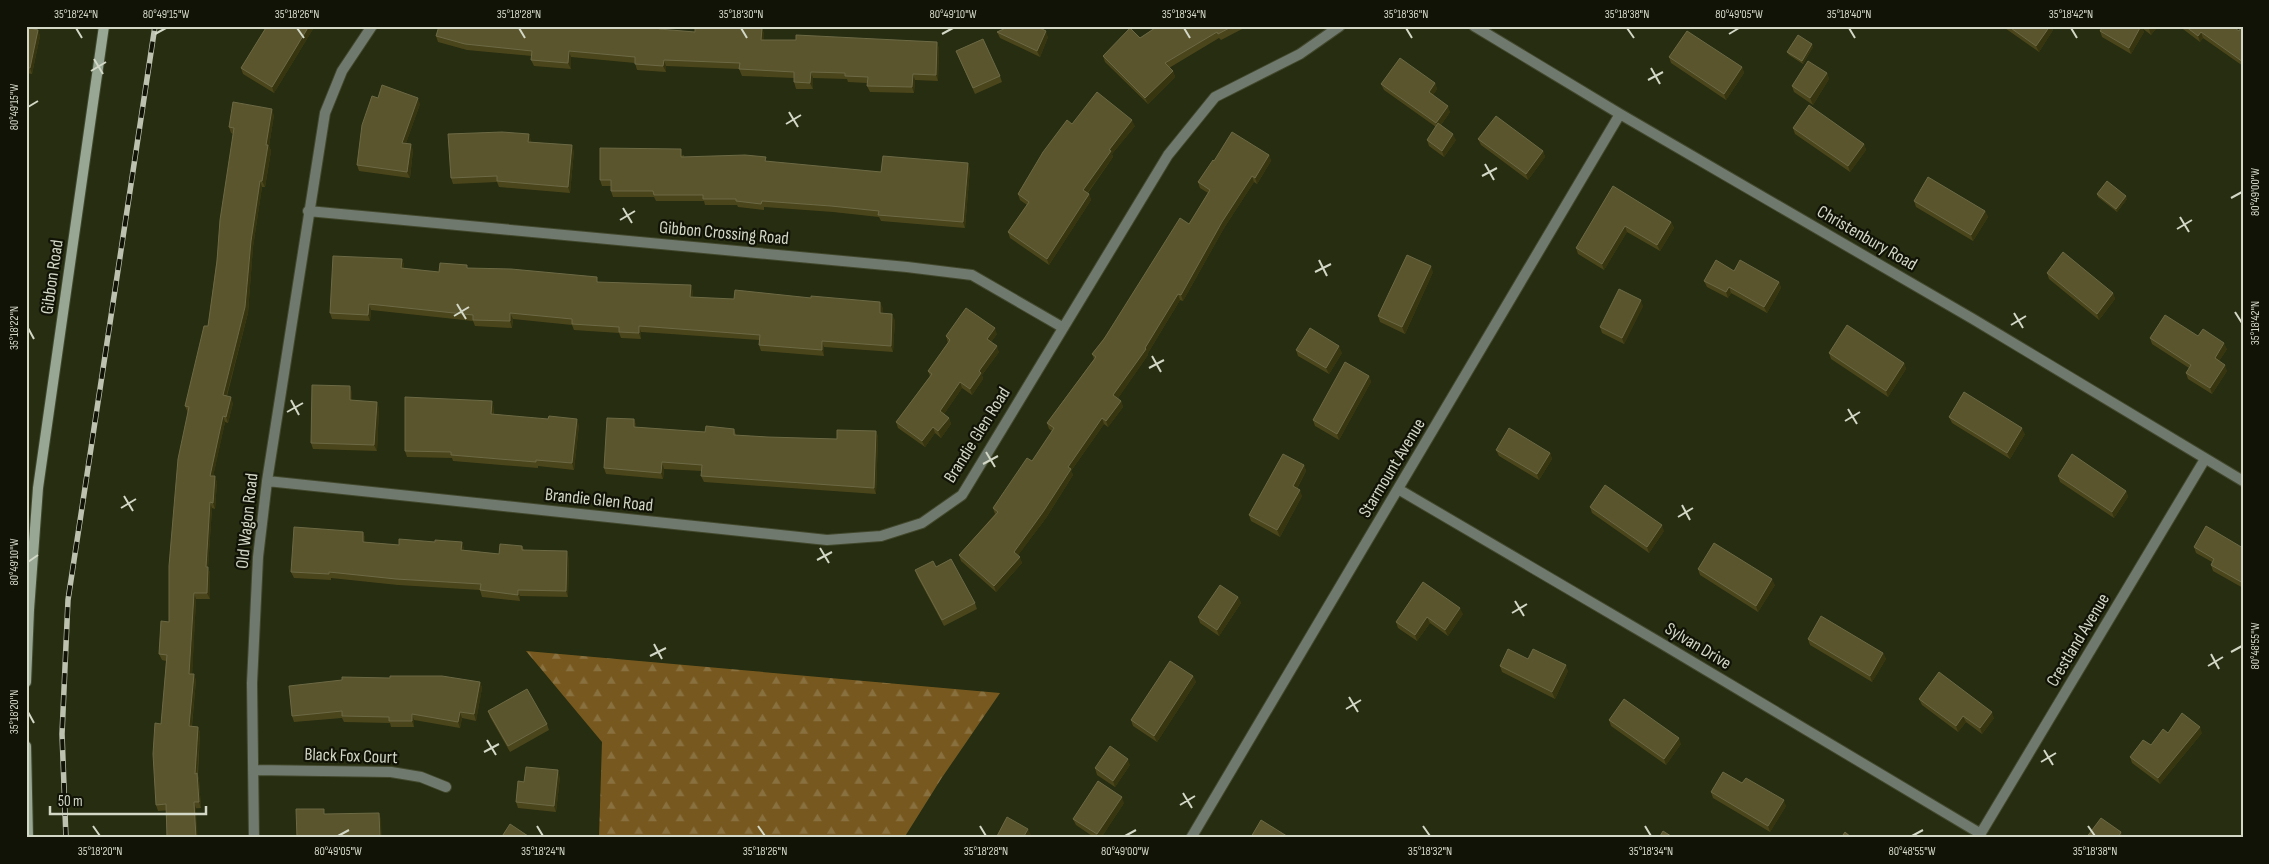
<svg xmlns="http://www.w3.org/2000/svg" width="2269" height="864" font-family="'Sofia Sans Condensed',sans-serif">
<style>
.forest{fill:url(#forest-firs)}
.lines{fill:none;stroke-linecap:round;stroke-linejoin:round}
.minor-casing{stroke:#42482d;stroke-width:12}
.secondary-casing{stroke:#42482d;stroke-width:12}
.minor{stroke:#70796d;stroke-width:10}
.secondary{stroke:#97a794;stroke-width:10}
.rail-casing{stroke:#bcc2af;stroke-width:5.5}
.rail{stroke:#111307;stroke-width:4;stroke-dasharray:11;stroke-linecap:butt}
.wall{fill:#4b451b}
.shaded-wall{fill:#36350f}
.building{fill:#5a552d;stroke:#6c6945}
.ticks{fill:none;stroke:#d2d7c6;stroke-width:2}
.labels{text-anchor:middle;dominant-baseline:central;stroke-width:4.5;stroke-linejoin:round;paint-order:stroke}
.street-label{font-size:18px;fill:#d2d7c6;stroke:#111307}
.neatline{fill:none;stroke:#d2d7c6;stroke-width:2}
.ticks-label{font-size:12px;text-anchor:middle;fill:#d2d7c6}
</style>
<defs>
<pattern id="forest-firs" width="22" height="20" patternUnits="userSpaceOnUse" patternTransform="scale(1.25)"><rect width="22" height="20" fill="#775920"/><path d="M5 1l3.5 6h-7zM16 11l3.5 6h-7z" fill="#89703f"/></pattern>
</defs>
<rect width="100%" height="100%" fill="#262d10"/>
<path class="forest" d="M526,651L1000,693L941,779L904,838H599L602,742Z"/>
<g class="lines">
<defs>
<path id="minor" d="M1474,26L1620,114L1973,319L2243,481
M308,211L907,267L972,275L1062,327
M267,481L827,540L881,536L922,523L962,495L1168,155L1215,97L1300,54L1340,26
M1398,489L1659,642L1981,834
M253,770L391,772L421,777L446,787
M254,838L252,683L258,557L267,481L325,113L342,71L372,26
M1191,838L1620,114
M1978,838L2205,459"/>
<path id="secondary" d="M26,682L29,610L38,488L104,26
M26,746L28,838"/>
</defs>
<use href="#minor" class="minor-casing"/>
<use href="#secondary" class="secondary-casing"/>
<use href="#minor" class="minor"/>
<use href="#secondary" class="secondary"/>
<defs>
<path id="rail" d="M66,838L62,734L68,600L155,26"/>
</defs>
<use href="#rail" class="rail-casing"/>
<use href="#rail" class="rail"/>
</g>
<path class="wall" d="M267,26H312L313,29L274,93L243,74L241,68Z
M439,26H662V30L695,32L762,28L764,34V40L937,42L939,49L938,81L915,80L914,93L870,92L867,86V83L848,82L847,79L813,78V89H796L794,82V78L742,76L739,69L666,66V72L637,70L635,63L571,57V69L534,66L531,60L532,56L467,50L438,42L436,36Z
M1004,26H1040V28L1048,37L1040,57L1000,38L997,32L1007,28Z
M1158,26H1248L1221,40L1219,38L1169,68L1173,71L1175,77L1148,104L1105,62L1103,56L1140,38Z
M2002,26H2052L2053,30L2039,52Z
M2103,26H2158L2151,35L2142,28L2144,32L2131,54L2102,37L2100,31Z
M2179,26H2232L2239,31L2243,28V66L2203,38L2200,42Z
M26,27L38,30L40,36L32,74L26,73Z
M1813,47L1803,64L1789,55L1787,52Z
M956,51L1000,76L1002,82L975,94Z
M1669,57L1742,67L1744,73L1726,100L1671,63Z
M1827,73L1829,79L1813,105L1794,92L1792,86Z
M1435,83L1437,89L1433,95L1450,112L1441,125L1456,140L1444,157L1429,146L1427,140L1436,127L1384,90L1381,84Z
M378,98L420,104L406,143L413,150L410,178L359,171L357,165Z
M274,115L269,146L271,151L265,187H262L253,247L248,313L227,396L233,403L228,423L225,422L213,476L217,482L215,509L212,508L208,568L210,573V599H196L192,674L196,680L192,726L198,727L200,733L198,775L199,780L201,808L158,811L156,805L166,661L162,660L159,654L169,622L188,413L185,406L208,326L233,134L231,133L229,127Z
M1072,124L1135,126L1112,154L1113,157L1088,193L1089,194L1091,200L1049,265L1010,238L1008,232L1027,205L1020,200L1018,194Z
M1793,128L1864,144L1866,150L1850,172L1795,134Z
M1478,139L1543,151L1545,157L1528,180L1481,145Z
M531,140V142L574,151L570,193L499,187L497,182L453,184L451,178Z
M684,155V157L767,162L881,172L970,169L965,228L881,221L879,217L833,212L764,207V210L738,207L737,205H705L704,201H656L654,197H613L611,191V186H602L600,180Z
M1269,155L1271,161L1257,184L1254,182L1224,228L1183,301L1180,300L1148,353V355L1118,398L1121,401L1123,407L1108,427L1104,424L1071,471L1073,475L1046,518L1018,555L1022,563L996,592L961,561L959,555L995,514L993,508L1032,461L1052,431L1049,429L1047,423L1094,359L1092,354L1189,224L1208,193L1200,188L1198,182L1214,161Z
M1613,186L1671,222L1674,228L1660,251L1627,232L1604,270L1578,254L1576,248Z
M2097,194L2127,199L2117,212L2098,197Z
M1914,201L1985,211L1988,217L1973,241L1916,207Z
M402,259L404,265V269L439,272L468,268L599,282L693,291V297L883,308L882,313L895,320L893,352L824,347V356L761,351L759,345V340L641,332V339L621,338L619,333L574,330L572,325L513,319L512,328L475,326L473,321L371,310L370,321L332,319L330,313Z
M1433,272L1405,334L1380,322L1378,316Z
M2047,273L2113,293L2115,299L2099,320L2049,279Z
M1704,281L1779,282L1781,288L1767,313L1731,293L1728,298L1707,287Z
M1643,306L1624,344L1602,333L1600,327Z
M997,334L991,342L999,352L982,375L983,379L972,395L962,388L944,414L949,418L951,424L941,438L935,433L925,447L898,428L896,422L930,376L928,371L948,343L946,336Z
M2198,336L2227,349L2219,361L2227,371L2212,394L2188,379L2186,373L2189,368L2152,344L2150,338Z
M1296,350L1342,353L1329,374L1298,356Z
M1829,353L1904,363L1906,369L1888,397L1831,359Z
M1369,376L1371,382L1339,440L1315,426L1313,420Z
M352,392V400L379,408L377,451L313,449L311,443Z
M494,408V414L579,425L574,470L538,466V468L453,461L452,458L407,457L405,451Z
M1949,417L2025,434L2010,459L1952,423Z
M634,419L636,425V427L705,432L734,429L736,435L768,437L837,439L876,431L878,437L876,494L704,482L701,476L702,471L664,469L663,479L606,474L604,468Z
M1496,450L1550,453L1552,459L1539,480L1499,456Z
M1304,465L1306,471L1297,489L1302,496L1280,537L1251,521L1249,515Z
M2058,476L2126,491L2128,497L2114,518L2060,482Z
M1590,507L1664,531L1649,553L1592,513Z
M363,532L365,538V542L399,545L435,542H462L464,550L499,554L522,546L524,550L569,558L568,597L520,596V601L482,597L480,590L398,585L331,578V580L294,578L291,572Z
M2194,547L2243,548V588L2213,571L2211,565L2212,562L2196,553Z
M936,567L975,603L977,609L944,626L917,576L915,570Z
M1698,569L1775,585L1758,612L1700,575Z
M1423,582L1463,614L1448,636L1430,623L1417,641L1398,628L1396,622Z
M1238,597L1241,603L1219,636L1200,623L1198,617Z
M1808,639L1883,653L1886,659L1872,682L1810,645Z
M1528,659L1568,671L1555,699L1502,672L1500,666Z
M1193,676L1196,682L1157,742L1133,726L1131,720Z
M480,682L482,688L476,721L462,718L460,728L414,720V727H391L390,723L344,722L342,718L294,722L292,716Z
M1919,699L1994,718L1982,734L1966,722L1958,732L1922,705Z
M488,711L547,724L549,730L510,752L490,717Z
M1609,720L1681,744L1666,765L1611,726Z
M2202,733L2160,784L2132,763L2130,757L2151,745Z
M1130,765L1115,787L1097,775L1095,768Z
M560,777L556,812L518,808L516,802L524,782Z
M1742,783L1786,806L1770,832L1713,798L1711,792Z
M1124,803L1101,838H1095L1076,825L1073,819Z"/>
<path class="shaded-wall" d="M309,26H312L313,29L274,93L272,87Z
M2050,26H2052L2053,30L2039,52L2036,46Z
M2141,26L2144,32L2131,54L2129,48Z
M2151,26H2158L2151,35L2149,29Z
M762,28L764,34V46L761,40Z
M38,30L40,36L32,74L30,68Z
M1046,31L1048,37L1040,57L1037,51Z
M2201,32L2203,38L2200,42L2198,36Z
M937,42L939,49L938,81L936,75Z
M1812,44L1813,47L1803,64L1802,61Z
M569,51L571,57V69L568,63Z
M664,60L666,66V72L663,66Z
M1742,67L1744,73L1726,100L1724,94Z
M1173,71L1175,77L1148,104L1145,98Z
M811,72L813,78V89L810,83Z
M1827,73L1829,79L1813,105L1810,98Z
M913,74L915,80L914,93L912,87Z
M1435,83L1437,89L1431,98L1429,92Z
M418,98L420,104L404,149L402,143Z
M1448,106L1450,112L1438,129L1436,123Z
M272,109L274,115L269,146L271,151L265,187L262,181L266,145Z
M1132,120L1135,126L1112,154L1113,157L1085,196L1083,190L1109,150Z
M529,134L531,140L530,148L528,142Z
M1453,134L1456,140L1444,157L1442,151Z
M411,144L413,150L410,178L407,172Z
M1864,144L1866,150L1850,172L1848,166Z
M572,145L574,151L570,193L568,187Z
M1543,151L1545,157L1528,180L1526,174Z
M1269,155L1271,161L1257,184L1255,178Z
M968,163L970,169L965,228L963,222Z
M1252,176L1254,182L1224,228L1183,301L1181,295L1222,222Z
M260,181L262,187L253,247L248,313L225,401L223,395L251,241Z
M1089,194L1091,200L1049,265L1047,259Z
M2126,196L2127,199L2117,212L2116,209Z
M1985,211L1988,217L1973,241L1971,235Z
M1671,222L1674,228L1660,251L1657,245Z
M1625,226L1627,232L1604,270L1602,264Z
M402,259L404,265V274L401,268Z
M1431,266L1433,272L1405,334L1402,327Z
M1779,282L1781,288L1767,313L1764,307Z
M691,285L693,291V303L690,297Z
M1729,287L1731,293L1728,298L1726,292Z
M2113,293L2115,299L2099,320L2097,314Z
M1178,294L1180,300L1148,353V355L1116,401L1113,395L1145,348Z
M1641,300L1643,306L1624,344L1622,338Z
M880,302L883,308L882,319L880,313Z
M369,304L371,310L370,321L368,315Z
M510,313L513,319L512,328L510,321Z
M892,314L895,320L893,352L891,346Z
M639,326L641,332V339L639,333Z
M995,328L997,334L989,345L987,339Z
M822,341L824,347V356L822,350Z
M2224,343L2227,349L2217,364L2215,358Z
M997,346L999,352L982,375L983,379L972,395L970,389L979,371Z
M1339,346L1342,353L1329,374L1326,368Z
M1904,363L1906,369L1888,397L1886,391Z
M2225,365L2227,371L2212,394L2210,388Z
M1369,376L1371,382L1339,440L1337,434Z
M960,382L962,388L942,417L940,411Z
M350,386L352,392V406L350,400Z
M231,397L233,403L228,423L226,417Z
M492,401L494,408L493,420L491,414Z
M1121,401L1123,407L1108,427L1106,421Z
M377,402L379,408L377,451L374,445Z
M223,416L225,422L212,482L210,476Z
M949,418L951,424L941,438L938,431Z
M1102,418L1104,424L1071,471L1073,475L1046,518L1016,558L1014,552L1068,467Z
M577,419L579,425L574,470L572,463Z
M634,419L636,425V433L634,427Z
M933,427L935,433L925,447L922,441Z
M2022,428L2025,434L2010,459L2007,453Z
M876,431L878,437L876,494L874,488Z
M1550,453L1552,459L1539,480L1537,474Z
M662,462L664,469L663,479L661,473Z
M1304,465L1306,471L1295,492L1293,486Z
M215,476L217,482L215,509L213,503Z
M1300,490L1302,496L1280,537L1277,530Z
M2126,491L2128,497L2114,518L2112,512Z
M210,502L212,508L208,568L210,573V599L207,593L206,567Z
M1662,525L1664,531L1649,553L1647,547Z
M363,532L365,538V548L363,542Z
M462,542L464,548L463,556L461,550Z
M567,551L569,558L568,597L566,591Z
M1020,557L1022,563L996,592L994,586Z
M1772,579L1775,585L1758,612L1756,606Z
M518,590L520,596V601L518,595Z
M194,593L196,599L192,680L189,674Z
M1238,597L1241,603L1219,636L1217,630Z
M1460,608L1463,614L1448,636L1445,630Z
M1427,617L1430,623L1417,641L1415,635Z
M1883,653L1886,659L1872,682L1870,676Z
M1566,665L1568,671L1555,699L1552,692Z
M194,674L196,680L191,732L189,726Z
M1193,676L1196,682L1157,742L1154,736Z
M480,682L482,688L476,721L474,714Z
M460,712L462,718L460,728L458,722Z
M1992,712L1994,718L1982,734L1980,728Z
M412,714L414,720V727L412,721Z
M1963,716L1966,722L1958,732L1956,726Z
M198,727L200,733L197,775L199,780L201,808L199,802L195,774Z
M2200,727L2202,733L2160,784L2158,778Z
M1679,738L1681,744L1666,765L1664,759Z
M1128,759L1130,765L1115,787L1113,781Z
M558,770L560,777L556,812L554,806Z
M1122,797L1124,803L1101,838H1098L1097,834Z
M1784,800L1786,806L1770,832L1768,826Z
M194,802L196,808L198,838H196Z
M379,813L381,819L382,838H380Z
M1028,829L1031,835L1029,838H1023Z
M2121,832L2123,838H2118Z"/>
<path class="building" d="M267,26H309L272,87L241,68Z
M439,26H659V29L695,32V26H738L762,28L761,40H796V35L937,42L936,75L913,74L912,87L867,86L868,77L845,76V73L811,72L810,83L794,82V72L739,69L740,63L664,60L663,66L635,64V57L569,51L568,63L531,60L532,51L465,44L436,36Z
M1010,26H1036L1046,31L1037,51L997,32Z
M1158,26H1233L1218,34L1217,32L1165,63L1173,71L1145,98L1103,56L1130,28L1140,38Z
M2008,26H2050L2036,46Z
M2103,26H2141L2129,48L2100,31Z
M2185,26H2232L2239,31L2241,27L2243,28V62L2201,32L2198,36Z
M26,27L38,30L30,68L26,67Z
M1687,31L1742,67L1724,94L1669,57Z
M1798,35L1812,44L1802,61L1787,52Z
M983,39L1000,76L973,88L956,51Z
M1400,58L1435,83L1429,92L1448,106L1436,123L1381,84Z
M1808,61L1827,73L1810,98L1792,86Z
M382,85L418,98L402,143L411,144L407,172L357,165L362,125L372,96L378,98Z
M1097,92L1132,120L1109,150L1111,151L1083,190L1089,194L1047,259L1008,232L1029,202L1018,194L1043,152L1067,120L1072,124Z
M233,102L272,109L266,145H268L262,181H260L251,241L245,307L223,395L231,397L226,417L223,416L210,476H215L213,503L210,502L206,567H208L207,593H194L189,674H194L189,726L198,727L195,774L197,773L199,802H194L196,838H167L166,804L156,805L153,754L155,723L161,724L167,655L159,654L161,621L169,622V566L178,459L189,407L185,406L204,326H208L217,261L220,220L234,128L229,127Z
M1809,105L1864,144L1848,166L1793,128Z
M1496,116L1543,151L1526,174L1478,139Z
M1438,123L1453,134L1442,151L1427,140Z
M502,132L529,134L528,142L572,145L568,187L497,181V176L451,178L448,134Z
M1232,132L1269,155L1255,178L1252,176L1222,222L1181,295L1178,294L1145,348L1146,349L1113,395L1121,401L1106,421L1102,418L1068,467L1071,469L1043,512L1014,552L1020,557L994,586L959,555L998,512L993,508L1027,458L1032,461L1054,428L1047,423L1096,357L1092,354L1104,339L1180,218L1189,224L1210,190L1198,182L1213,160L1214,161Z
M600,148L681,149V157L745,155L766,157L765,161L881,172L883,156L968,163L963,222L878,215L879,211L831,206L762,201L761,204L736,201V199H703V195H654L653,191H611V180H600Z
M1928,177L1985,211L1971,235L1914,201Z
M2107,181L2126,196L2116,209L2097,194Z
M1613,186L1671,222L1657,245L1625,226L1602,264L1576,248Z
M2063,252L2113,293L2097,314L2047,273Z
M1407,255L1431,266L1402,327L1378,316Z
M333,256L402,259L401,268L439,272L440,263L467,265V268L511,269L597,277V282L691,285L690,297L734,299L735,290L811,298V296L880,302V313L892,314L891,346L822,341V350L759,345L760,335L639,326V333L619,332V327L572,324V319L510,313V321L473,320V315L369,304L368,315L330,313Z
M1716,260L1734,271L1740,260L1779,282L1764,307L1729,287L1726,292L1704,281Z
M1619,289L1641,300L1622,338L1600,327Z
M966,308L995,328L987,339L997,346L979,371L981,373L970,389L960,382L940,411L949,418L938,431L933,427L922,441L896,422L932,374L928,371L950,340L946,336Z
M2165,315L2198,336L2203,329L2224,343L2215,358L2225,365L2210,388L2186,373L2191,365L2150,338Z
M1847,325L1904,363L1886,391L1829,353Z
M1310,328L1339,346L1326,368L1296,350Z
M1345,362L1369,376L1337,434L1313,420Z
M312,385L350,386V400L377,402L374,445L311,443Z
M1964,392L2022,428L2007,453L1949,417Z
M405,397L492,401L491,414L548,419L549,416L577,419L572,463L536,460V462L451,455V452L405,451Z
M607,418L634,419V427L705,432L706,426L734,429V435L768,437L837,439V430L876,431L874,488L701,476L702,465L662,462L661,473L604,468Z
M1509,428L1550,453L1537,474L1496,450Z
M1283,454L1304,465L1293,486L1300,490L1277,530L1249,515Z
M2072,454L2126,491L2112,512L2058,476Z
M1605,485L1662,525L1647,547L1590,507Z
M2206,526L2243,548V583L2211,565L2214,559L2194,547Z
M294,527L363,532V542L399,545V539L435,542V540L462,542L461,550L499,554L500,544L522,546V550L567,551L566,591L518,590V595L480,590L481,584L396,579L329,572V574L291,572Z
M1714,543L1772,579L1756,606L1698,569Z
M951,559L975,603L942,620L915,570L933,561L936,567Z
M1423,582L1460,608L1445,630L1427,617L1415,635L1396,622Z
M1220,585L1238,597L1217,630L1198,617Z
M1821,616L1883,653L1870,676L1808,639Z
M1508,649L1528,659L1533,649L1566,665L1552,692L1500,666Z
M1170,661L1193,676L1154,736L1131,720Z
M1939,672L1992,712L1980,728L1963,716L1956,726L1919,699Z
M390,676H442L480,682L474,714L460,712L458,722L412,714V721H389V717L342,716V711L292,716L289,686L342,680V677L390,678Z
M527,689L547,724L508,746L488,711Z
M1624,699L1679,738L1664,759L1609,720Z
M2182,713L2200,727L2158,778L2130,757L2143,740L2151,745L2163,729L2168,733Z
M1110,746L1128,759L1113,781L1095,768Z
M526,767L558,770L554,806L516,802L518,781L524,782Z
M1723,772L1742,783L1746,778L1784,800L1768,826L1711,792Z
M1098,781L1122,797L1097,834L1073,819Z
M296,809H324V814L379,813L380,838H297Z
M1007,817L1028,829L1023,838H996Z
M2101,818L2121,832L2118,838H2086Z
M1261,820L1290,838H1253L1251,837Z
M510,824L531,838H501Z
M1663,831L1674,838H1659Z
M1845,832L1852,838H1841Z"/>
<path class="ticks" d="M76,28L82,38M297,28L304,38M519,28L525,38M741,28L747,38M1184,28L1190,38M1406,28L1412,38M1627,28L1634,38M1849,28L1855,38M2071,28L2077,38M155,34L166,28M942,34L953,28M1729,34L1739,28M94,59L103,74M1651,68L1660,84M91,71L106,62M1648,80L1663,72M28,107L38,101M789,112L798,127M786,124L801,115M1485,164L1494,180M1482,176L1497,168M2231,198L2242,192M623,208L632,223M2180,217L2189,232M620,220L635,211M2177,229L2192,220M1319,260L1327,276M1315,272L1331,264M457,304L466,319M2235,312L2242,323M2014,313L2023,328M454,316L469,307M2011,325L2026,316M28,328L34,339M1152,356L1161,372M1149,368L1164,360M291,400L299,415M1848,409L1857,424M287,412L303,403M1845,421L1860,412M986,452L995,467M983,464L998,456M124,496L133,511M1682,505L1690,520M121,508L136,499M1678,517L1693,508M820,548L829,563M817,560L832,552M28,562L38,555M1515,601L1524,616M1512,613L1527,604M654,644L662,659M2231,652L2242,646M2211,654L2219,669M650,656L666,648M2208,666L2223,657M1349,697L1358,712M1346,709L1361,700M28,712L34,723M487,740L496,755M2044,750L2053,765M484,752L499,744M2041,762L2056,753M1183,793L1192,808M1180,805L1195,796M93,826L100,836M537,826L543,836M758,826L765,836M980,826L986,836M1423,826L1430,836M1645,826L1651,836M2088,826L2095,836M338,836L349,830M1125,836L1136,830M1912,836L1923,830"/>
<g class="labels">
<g class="street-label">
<text transform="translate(724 233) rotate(5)">Gibbon Crossing Road</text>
<text transform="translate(1867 238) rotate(30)">Christenbury Road</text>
<text transform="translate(52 277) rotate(-82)">Gibbon Road</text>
<text transform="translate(977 435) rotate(-58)">Brandie Glen Road</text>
<text transform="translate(1392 468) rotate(-59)">Starmount Avenue</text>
<text transform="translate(599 500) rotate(6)">Brandie Glen Road</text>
<text transform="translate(247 521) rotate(-84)">Old Wagon Road</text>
<text transform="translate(2078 640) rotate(-59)">Crestland Avenue</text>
<text transform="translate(1698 646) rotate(31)">Sylvan Drive</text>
<text transform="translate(351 756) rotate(2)">Black Fox Court</text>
</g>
</g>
<rect width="2269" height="864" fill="none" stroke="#111307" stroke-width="55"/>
<path d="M50 806v8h156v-8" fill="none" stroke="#d2d7c6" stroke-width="2.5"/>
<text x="58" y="806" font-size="15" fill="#d2d7c6" stroke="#111307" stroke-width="4" paint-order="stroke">50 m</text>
<rect x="28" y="28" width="2214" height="808" class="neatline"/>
<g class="ticks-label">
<text x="76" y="18">35°18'24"N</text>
<text x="166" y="18">80°49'15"W</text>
<text x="297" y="18">35°18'26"N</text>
<text x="519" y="18">35°18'28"N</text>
<text x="741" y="18">35°18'30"N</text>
<text x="953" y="18">80°49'10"W</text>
<text x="1184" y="18">35°18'34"N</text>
<text x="1406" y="18">35°18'36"N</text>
<text x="1627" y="18">35°18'38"N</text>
<text x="1739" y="18">80°49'05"W</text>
<text x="1849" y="18">35°18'40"N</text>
<text x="2071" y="18">35°18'42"N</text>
<text transform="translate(14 107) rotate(-90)" y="4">80°49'15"W</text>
<text transform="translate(2255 192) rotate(-90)" y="4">80°49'00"W</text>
<text transform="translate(2255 323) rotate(-90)" y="4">35°18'42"N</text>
<text transform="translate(14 328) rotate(-90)" y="4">35°18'22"N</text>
<text transform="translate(14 562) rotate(-90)" y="4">80°49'10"W</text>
<text transform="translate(2255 646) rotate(-90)" y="4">80°48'55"W</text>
<text transform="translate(14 712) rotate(-90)" y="4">35°18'20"N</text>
<text x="100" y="855">35°18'20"N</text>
<text x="338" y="855">80°49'05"W</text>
<text x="543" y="855">35°18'24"N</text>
<text x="765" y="855">35°18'26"N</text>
<text x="986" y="855">35°18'28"N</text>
<text x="1125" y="855">80°49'00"W</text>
<text x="1430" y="855">35°18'32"N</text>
<text x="1651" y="855">35°18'34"N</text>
<text x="1912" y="855">80°48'55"W</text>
<text x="2095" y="855">35°18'38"N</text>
</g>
</svg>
